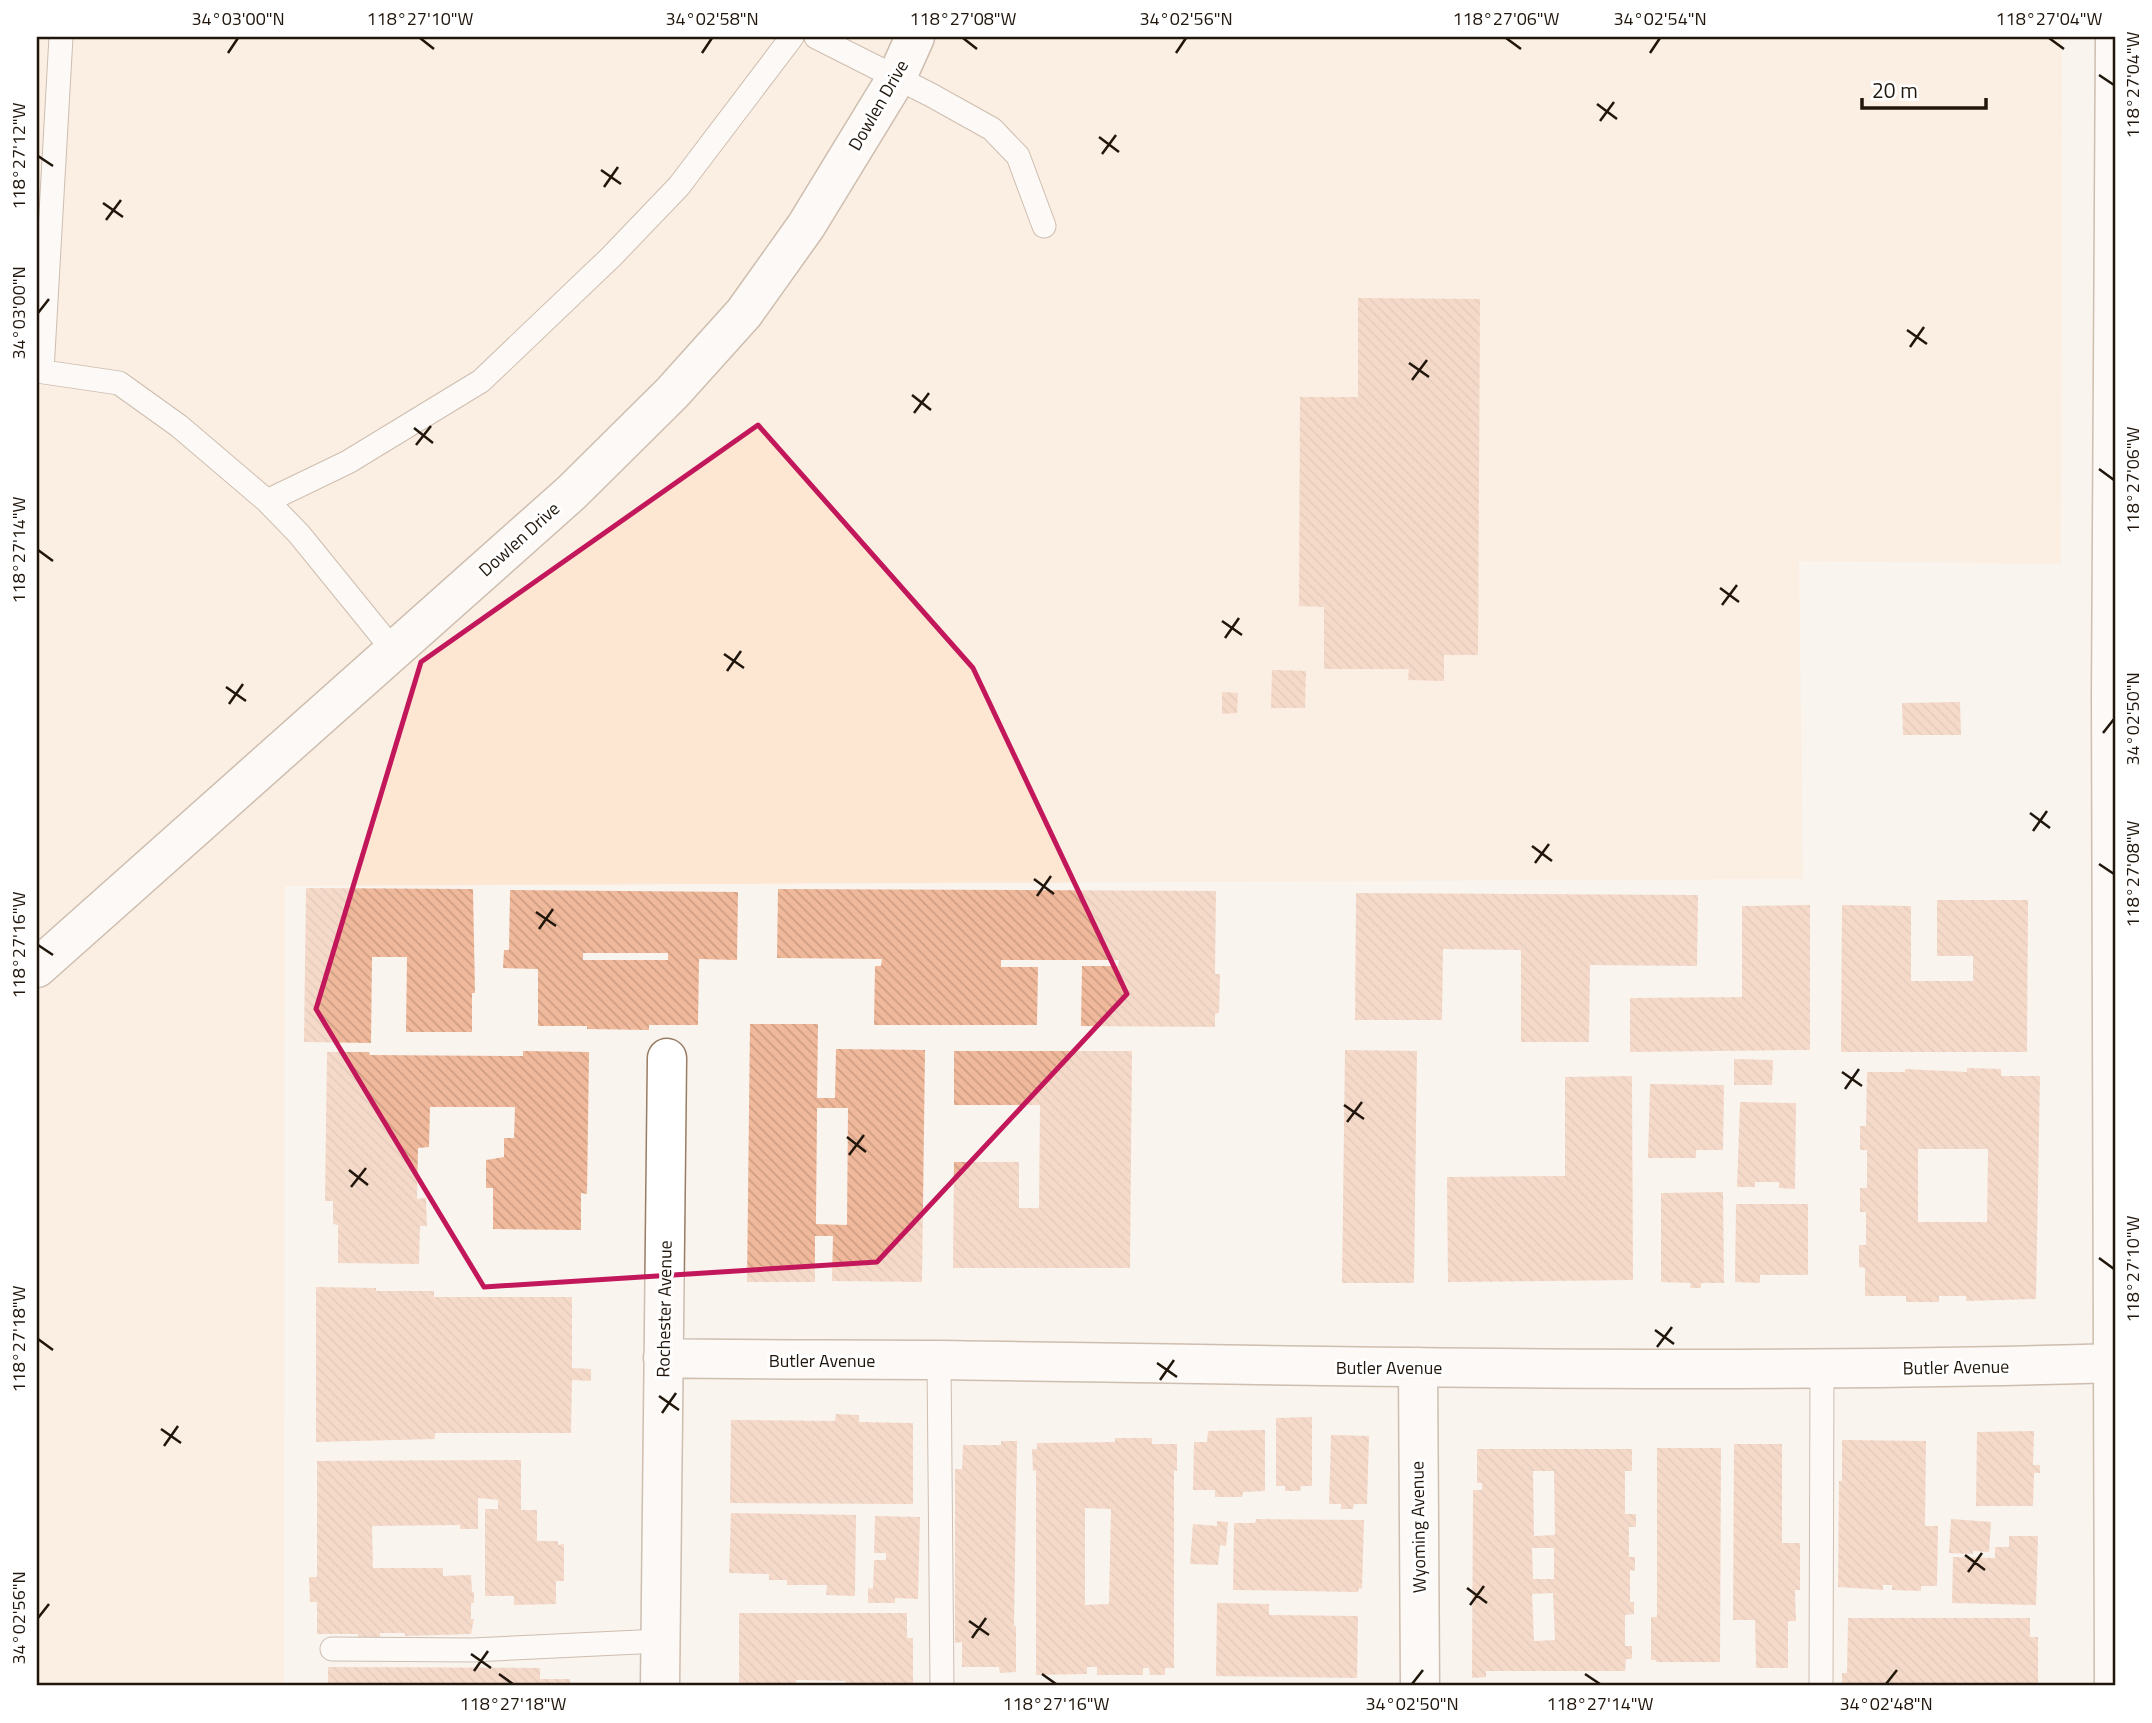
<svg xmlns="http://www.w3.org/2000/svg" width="2152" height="1723" font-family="'Titillium Web',sans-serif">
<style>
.built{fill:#fde7d3}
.building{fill:url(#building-back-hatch);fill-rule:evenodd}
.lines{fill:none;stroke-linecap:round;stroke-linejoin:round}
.service-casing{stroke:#987c63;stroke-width:25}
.minor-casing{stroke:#987c63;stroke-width:41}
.tertiary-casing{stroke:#987c63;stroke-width:41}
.service{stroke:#fff;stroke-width:23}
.minor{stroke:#fff;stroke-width:38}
.tertiary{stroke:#fff;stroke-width:38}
.marked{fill:none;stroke:#c2185b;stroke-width:5;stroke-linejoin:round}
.ticks{fill:none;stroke:#20160c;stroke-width:2.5}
.labels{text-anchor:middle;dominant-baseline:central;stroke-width:6;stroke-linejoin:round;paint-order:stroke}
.street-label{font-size:18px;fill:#20160c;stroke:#fff}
.neatline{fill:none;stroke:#20160c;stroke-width:2.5}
.ticks-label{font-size:18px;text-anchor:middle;fill:#20160c}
</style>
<defs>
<pattern id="building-back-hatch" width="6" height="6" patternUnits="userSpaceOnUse" patternTransform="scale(1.75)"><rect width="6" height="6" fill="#f0b99b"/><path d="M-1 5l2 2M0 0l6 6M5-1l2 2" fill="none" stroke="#ce9e84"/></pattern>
</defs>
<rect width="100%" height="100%" fill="#faf4ef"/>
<path class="built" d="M37,37H2062L2061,564L1799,561L1803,879L285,886L284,1686H37Z"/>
<path class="building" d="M1358,298L1480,299L1478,655H1444V681L1408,680L1409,669H1324V607L1299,606L1300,397H1358Z
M1272,670L1306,671L1305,708H1271Z
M1222,692L1238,693L1237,713L1222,714Z
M1960,702L1961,735H1903L1902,703Z
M306,888L473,889L475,993H472V1032H406L407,957H372L371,1043L304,1042Z
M778,889L1216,891L1215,974H1220L1219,1013L1215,1014V1027L1081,1026L1082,966H1118L1119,960H1001V967H1038L1037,1025H874L875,966H881L882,959L777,958Z
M510,890L738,892L737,960L699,959L698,1025H649V1030L587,1029V1026H538V969L503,968L504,950H509ZM583,953H668V960H583Z
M1356,893L1698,895L1697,966L1590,965L1589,1042H1521V950L1443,949L1442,1020H1355Z
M1937,900H2028L2027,1052H1841L1842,905L1911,906V981H1973V956H1937Z
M1810,905V1050L1630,1052V998L1742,997V906Z
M750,1024H818L817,1098H835L836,1049L925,1050L922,1282L832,1281L833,1236H815V1282H747ZM817,1108H848L847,1225L816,1224Z
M1345,1050L1417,1051L1414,1283H1342Z
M523,1051L589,1052L587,1194L581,1193V1230L493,1229V1188H486V1160L504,1157V1138H514L515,1107H430L429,1147L418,1148L417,1199L426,1198L427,1226H420L419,1264L338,1263V1225L333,1224V1201H325L327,1052H369L370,1055L523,1056Z
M954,1051H1132L1130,1268H953L954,1162H1019V1208H1039L1040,1105H954Z
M1734,1059L1773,1060L1772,1085H1734Z
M1967,1068L2001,1069V1076H2040L2036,1299L1966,1301V1296H1939V1302H1906V1296H1865V1268L1859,1267V1245H1866V1212H1860V1188H1867V1150H1860V1126H1866L1867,1072H1905V1069L1967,1072ZM1918,1149H1988L1987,1222H1918Z
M1632,1076L1633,1280L1448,1282L1447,1177L1565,1176V1077Z
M1650,1084L1724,1085L1723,1150H1696V1158H1648Z
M1740,1102L1796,1103L1795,1189L1779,1188V1182H1755V1187H1737Z
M1723,1192L1724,1283H1701V1288H1690L1691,1283L1661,1282V1193Z
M1736,1204H1808V1275H1760V1283L1735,1282Z
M316,1287L376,1288V1291H434V1297H572V1368L591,1369V1381L572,1380L571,1433H435V1439L316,1442Z
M836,1414L859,1415V1422L913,1423V1504L730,1503L731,1420L835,1421Z
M1312,1417V1486H1301L1300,1491H1285V1486H1276V1418Z
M1265,1430V1491L1243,1492L1242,1497H1215V1490H1193L1194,1442H1207L1208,1431Z
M2034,1431L2033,1465H2040V1473H2034L2033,1506H1976L1977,1432Z
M1331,1435L1369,1436L1367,1504H1354L1353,1509H1341V1504H1329Z
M1115,1438H1152V1444H1177V1471L1174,1470V1668H1165V1675H1150L1149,1668H1143V1675H1097V1667H1087V1674L1036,1675V1470L1033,1471L1032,1449H1037V1443L1115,1442ZM1085,1508L1111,1509L1109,1604L1085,1605Z
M1842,1440L1926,1441L1925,1526H1938L1937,1586H1921V1591L1892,1590V1585H1883V1590L1838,1587L1839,1481H1842Z
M1001,1441H1017L1014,1626H1016V1672L1000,1673L999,1667H962V1642L955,1643V1469H962L963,1445H1001Z
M1734,1444H1782V1543H1800V1590H1795L1796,1621H1788V1668H1756L1755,1620H1733Z
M1657,1448H1721L1720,1662H1656V1660H1651V1617H1657Z
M1477,1449H1632V1471H1625V1514H1636V1527H1629V1557H1635V1571L1630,1570V1602H1634V1614L1625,1615V1646H1632V1659H1626L1625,1671H1486V1677L1472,1678L1473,1490H1482V1483H1477ZM1533,1471H1554L1555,1535L1534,1536ZM1532,1548H1554V1579H1533ZM1553,1593L1555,1640L1534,1641L1532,1594Z
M521,1460V1510H537V1541H558V1545L564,1544V1581H556V1604L514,1605V1596H485V1509H498V1500L478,1498V1529H460V1525L372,1526L373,1568H443V1576L471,1575L472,1592H474V1603H471V1619H474L471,1634L405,1636V1633H380V1638H358V1634H317V1602H310L309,1577H317V1461Z
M731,1513L856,1515L855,1596L826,1595L827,1585H787V1580H769V1574L729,1573Z
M875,1516L920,1517L918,1599L895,1598V1603H868V1588L873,1589L874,1560H886V1553H874Z
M1256,1519L1364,1520L1362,1589L1359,1588L1358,1592L1233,1590L1234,1523H1255Z
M1951,1519L1991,1522L1989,1552L1973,1551V1554L1949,1553Z
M1217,1521L1228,1522L1226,1546L1220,1545L1218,1565L1190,1564L1193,1524L1217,1526Z
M2009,1536H2038L2036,1605L1952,1603L1953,1557L1995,1558V1547H2009Z
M1217,1603L1269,1604V1615L1358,1616L1357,1678L1216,1676Z
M739,1613H907V1638H913V1686H845L846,1681L796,1680V1686H739Z
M1848,1618H2030V1637H2038V1686H1842V1673H1847Z
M328,1667L540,1668V1679H570V1686H328Z"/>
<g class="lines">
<defs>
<path id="service" d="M816,37L931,95L992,129L1018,156L1044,226
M37,371L119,383L179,426L267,501L299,534L394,651
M42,371L61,37
M267,501L348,462L481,381L611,257L679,186L792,37
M939,1360L942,1686
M332,1649L473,1650L660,1641
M1821,1686L1822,1368"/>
<path id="minor" d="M37,968L571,493L672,393L744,313L806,226L897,77L915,37
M663,1358C755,1360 848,1359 940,1360C1332,1366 1724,1375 2115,1363
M1418,1367L1420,1686
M660,1686L667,1058"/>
<path id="tertiary" d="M2114,1686L2111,696L2115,38"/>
</defs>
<use href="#service" class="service-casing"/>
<use href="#minor" class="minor-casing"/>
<use href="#tertiary" class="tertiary-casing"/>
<use href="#service" class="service"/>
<use href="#minor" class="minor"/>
<use href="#tertiary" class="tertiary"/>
</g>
<path d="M0 0H2152V1723H0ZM758,425L973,668L1127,994L877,1262L484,1287L316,1009L421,662Z" fill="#faf4ef" fill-opacity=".55" fill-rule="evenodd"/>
<path class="marked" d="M758,425L973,668L1127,994L877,1262L484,1287L316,1009L421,662Z"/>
<path class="ticks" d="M420,38L434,49M963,38L977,49M1506,38L1521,49M2049,38L2064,49M228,53L238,38M702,53L712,38M1176,53L1186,38M1650,53L1660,38M2099,75L2114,85M1597,104L1617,119M1600,121L1614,102M1099,137L1119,152M1102,154L1116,135M38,156L53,166M601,170L621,184M604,187L618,167M103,203L123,217M106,220L121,200M38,313L49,299M1907,330L1927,344M1910,347L1924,327M1409,363L1429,377M1412,380L1427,360M912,395L931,410M914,413L929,393M414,428L433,443M416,445L431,426M2099,469L2114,480M38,550L53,561M1720,588L1739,602M1722,605L1737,585M1222,621L1242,635M1225,638L1239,618M724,654L744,668M727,671L741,651M226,687L246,701M229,704L243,684M2103,733L2114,719M2030,813L2050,828M2033,831L2047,811M1532,846L1552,861M1535,863L1549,844M2099,864L2114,874M1034,879L1054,894M1037,896L1051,876M536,912L556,926M539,929L553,909M38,945L53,955M1842,1072L1862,1086M1845,1089L1859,1069M1344,1105L1364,1119M1347,1122L1362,1102M847,1137L866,1152M849,1155L864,1135M349,1170L368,1185M351,1187L366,1168M2099,1258L2114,1269M1655,1330L1674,1344M38,1339L53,1350M1657,1347L1672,1327M1157,1363L1177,1377M1160,1380L1174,1360M659,1396L679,1410M662,1413L676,1393M161,1429L181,1443M164,1446L178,1426M1965,1555L1985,1570M1968,1572L1982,1553M1467,1588L1487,1603M1470,1605L1484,1586M38,1618L49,1604M969,1621L989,1635M972,1638L986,1618M471,1654L491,1668M474,1671L488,1651M499,1674L513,1684M1042,1674L1056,1684M1585,1674L1600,1684M1412,1684L1423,1670M1886,1684L1897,1670"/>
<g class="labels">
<g class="street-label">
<text transform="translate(878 105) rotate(-60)">Dowlen Drive</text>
<text transform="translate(519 539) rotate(-42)">Dowlen Drive</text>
<text transform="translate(664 1309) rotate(-89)">Rochester Avenue</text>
<text x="822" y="1360">Butler Avenue</text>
<text x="1389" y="1367">Butler Avenue</text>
<text transform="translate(1956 1367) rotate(-1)">Butler Avenue</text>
<text transform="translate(1418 1527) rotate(-91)">Wyoming Avenue</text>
</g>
</g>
<rect width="2152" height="1723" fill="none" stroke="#ffffff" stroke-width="77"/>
<path d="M1862 98v10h124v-10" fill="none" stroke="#20160c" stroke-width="3.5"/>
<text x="1872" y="98" font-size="21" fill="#20160c" stroke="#ffffff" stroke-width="5" paint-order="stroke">20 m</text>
<rect x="38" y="38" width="2076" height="1646" class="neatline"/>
<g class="ticks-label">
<text x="238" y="25">34°03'00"N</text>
<text x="420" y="25">118°27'10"W</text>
<text x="712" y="25">34°02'58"N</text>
<text x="963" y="25">118°27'08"W</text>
<text x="1186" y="25">34°02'56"N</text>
<text x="1506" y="25">118°27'06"W</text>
<text x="1660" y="25">34°02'54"N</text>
<text x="2049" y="25">118°27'04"W</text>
<text transform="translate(2133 85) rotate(-90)" y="6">118°27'04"W</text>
<text transform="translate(19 156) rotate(-90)" y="6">118°27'12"W</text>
<text transform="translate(19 313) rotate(-90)" y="6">34°03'00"N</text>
<text transform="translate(2133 480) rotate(-90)" y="6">118°27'06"W</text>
<text transform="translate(19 550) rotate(-90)" y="6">118°27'14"W</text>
<text transform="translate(2133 719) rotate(-90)" y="6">34°02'50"N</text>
<text transform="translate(2133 874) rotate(-90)" y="6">118°27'08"W</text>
<text transform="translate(19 945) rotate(-90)" y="6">118°27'16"W</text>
<text transform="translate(2133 1269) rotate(-90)" y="6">118°27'10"W</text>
<text transform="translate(19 1339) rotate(-90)" y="6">118°27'18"W</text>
<text transform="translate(19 1618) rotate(-90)" y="6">34°02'56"N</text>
<text x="513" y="1710">118°27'18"W</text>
<text x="1056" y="1710">118°27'16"W</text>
<text x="1412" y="1710">34°02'50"N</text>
<text x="1600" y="1710">118°27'14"W</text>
<text x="1886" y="1710">34°02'48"N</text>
</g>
</svg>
